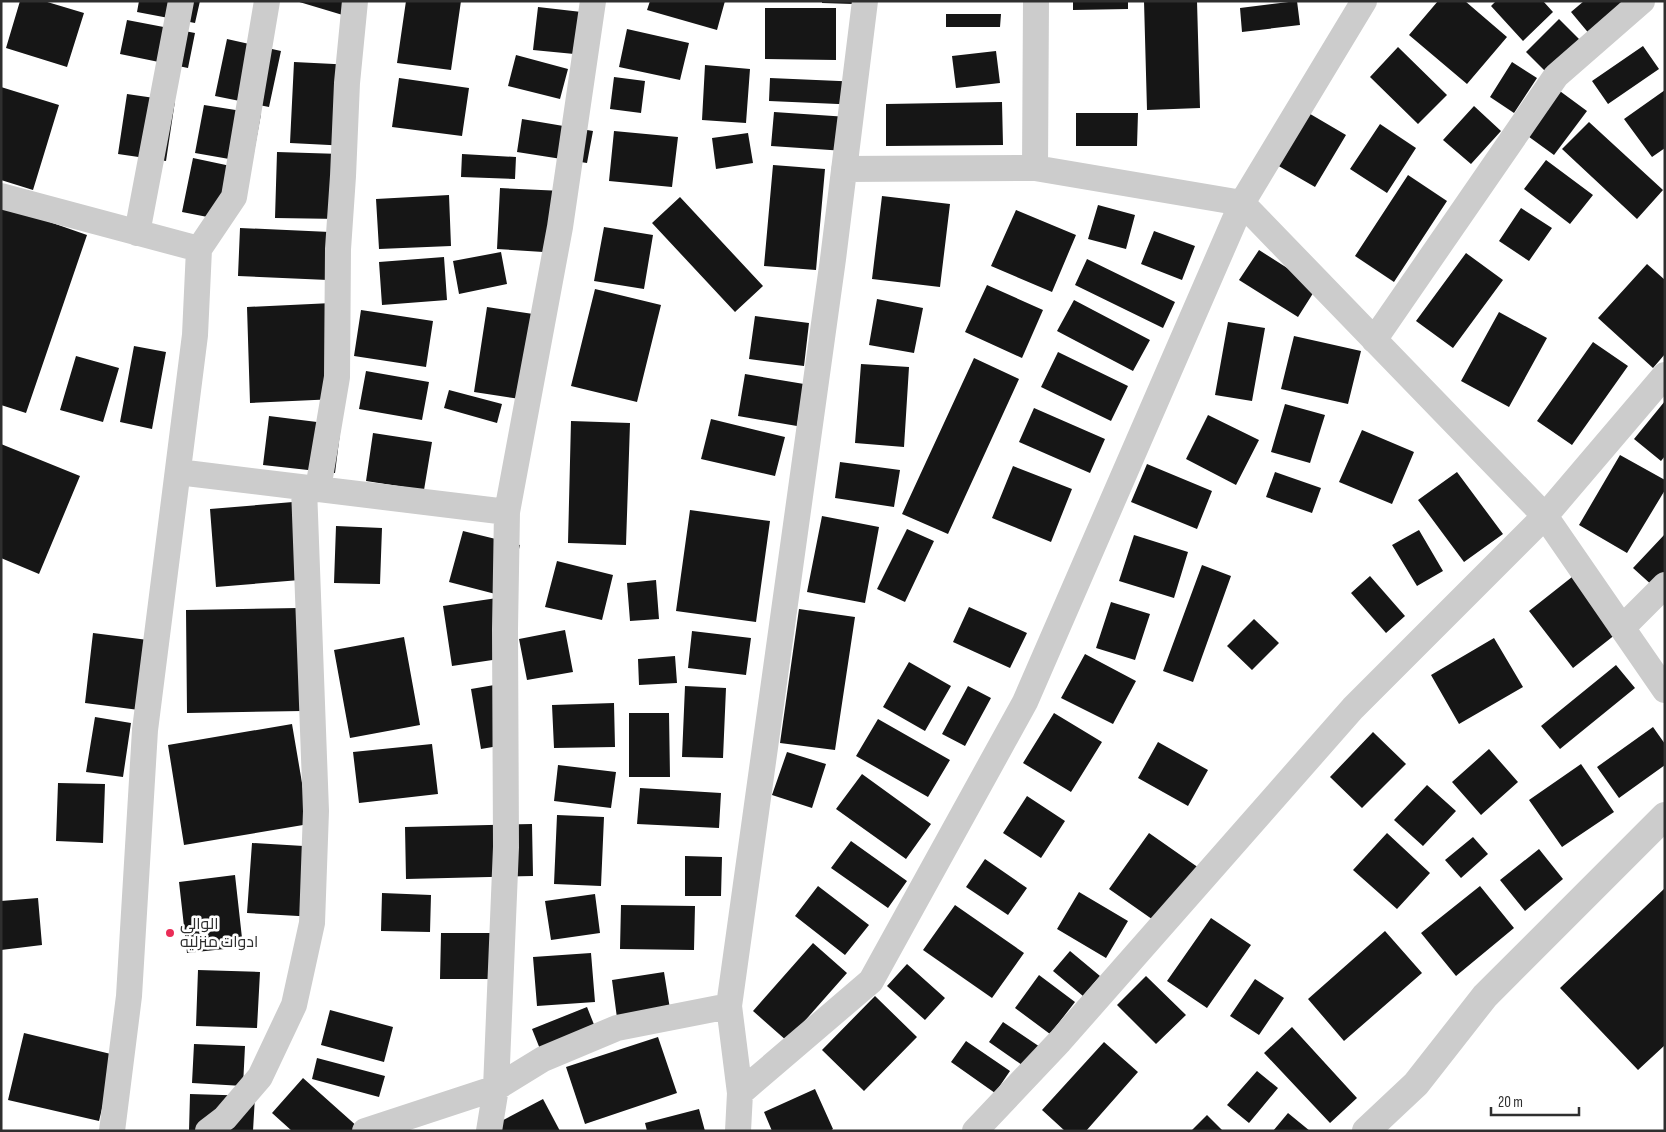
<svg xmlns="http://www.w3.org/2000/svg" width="1666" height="1132" font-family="'Sofia Sans Condensed',Cairo,sans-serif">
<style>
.building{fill:#161616}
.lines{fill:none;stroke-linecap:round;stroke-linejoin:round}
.minor{stroke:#ccc;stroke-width:26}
.tertiary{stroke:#ccc;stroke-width:28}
.poi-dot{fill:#ea2d57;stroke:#fff;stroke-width:2}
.labels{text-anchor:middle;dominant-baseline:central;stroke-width:5;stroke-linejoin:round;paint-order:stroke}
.poi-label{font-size:16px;fill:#2f2f2f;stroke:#fff;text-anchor:start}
</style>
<rect width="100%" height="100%" fill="#fff"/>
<path class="building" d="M20,1H44L84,13L67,67L6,48Z
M139,1H200L195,23L137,12Z
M296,1H351L346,16Z
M406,1H461L451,70L397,63Z
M650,1H725L717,30L647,10Z
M822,1H853V4L822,3Z
M1073,1H1128V9L1073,10Z
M1144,1H1197L1200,108L1147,110Z
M1297,1L1300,25L1242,32L1240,8Z
M1438,1H1465L1507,37L1467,84L1409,35Z
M1496,1H1543L1553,12L1523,41L1491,6Z
M1584,1H1633L1591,36L1571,12Z
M538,7L599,14L595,56L533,50Z
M765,8H836V60L765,59Z
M946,14H1001L1000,27H946Z
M1559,19L1581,41L1548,74L1526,52Z
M127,20L195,33L188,68L120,54Z
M627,29L689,43L680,80L619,67Z
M227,39L281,51L269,107L215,96Z
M1643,46L1659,69L1608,104L1592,81Z
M1398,47L1447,95L1418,124L1370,77Z
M996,51L1000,83L956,88L952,56Z
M516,55L568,69L560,99L508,86Z
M294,62L354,65L349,146L290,143Z
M1512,62L1537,78L1514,113L1490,97Z
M705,65L750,69L746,123L702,120Z
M614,77L645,81L641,113L610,109Z
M399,78L469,88L462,136L392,127Z
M770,78L862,82L861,105L769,101Z
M1553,86L1587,111L1554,155L1521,131Z
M1,87L59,105L33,190L1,180Z
M1665,90V148L1652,157L1624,119Z
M127,94L175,101L166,161L118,154Z
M1002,102L1003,145L886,146V104Z
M204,105L261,114L252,163L195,153Z
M1474,106L1501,131L1471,164L1443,140Z
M1300,108L1346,135L1315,187L1270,161Z
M774,112L848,117L845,151L771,146Z
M1076,113H1138L1137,146H1076Z
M522,119L593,131L587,163L517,152Z
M1589,122L1663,190L1637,219L1562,149Z
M1380,124L1416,148L1387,193L1350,169Z
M614,131L678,137L672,187L609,181Z
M748,133L753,163L716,169L712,138Z
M277,152L341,154L340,219L275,218Z
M462,154L516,157L515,179L461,177Z
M193,158L240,168L228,221L182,212Z
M1546,160L1593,195L1570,224L1524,189Z
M773,165L825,169L816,270L764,266Z
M1408,175L1447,201L1394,282L1355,256Z
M500,188L563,191L559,253L497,249Z
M449,195L451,246L379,249L376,199Z
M882,196L950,204L940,287L872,279Z
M680,197L763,286L735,312L652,223Z
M1,205L87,235L26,413L1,405Z
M1098,205L1135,215L1126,249L1088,239Z
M1521,208L1552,228L1529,261L1499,241Z
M1016,210L1076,235L1052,292L991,266Z
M604,227L653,235L644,289L594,281Z
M240,228L330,232L328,280L238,276Z
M1154,231L1195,246L1182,280L1141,264Z
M1259,250L1317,287L1298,317L1239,280Z
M501,252L507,284L459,294L453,261Z
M1466,253L1503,280L1453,348L1416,321Z
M444,257L447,300L382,305L379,262Z
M1087,259L1175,302L1163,328L1075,285Z
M1647,264L1665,280V354L1653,368L1598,318Z
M987,285L1043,310L1022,358L965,332Z
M595,289L661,305L637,402L571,386Z
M877,299L923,308L914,353L869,345Z
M1074,300L1150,340L1133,371L1057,331Z
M332,303L336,399L250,403L247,307Z
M487,307L540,315L527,400L474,392Z
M361,310L433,321L426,367L354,356Z
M1499,312L1547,338L1509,407L1461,381Z
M755,316L809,323L804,366L749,359Z
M1228,322L1265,328L1252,401L1215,395Z
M1294,336L1361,351L1348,404L1281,389Z
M1593,342L1628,366L1572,445L1537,421Z
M134,346L166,352L152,429L120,422Z
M1058,352L1128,386L1111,421L1041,387Z
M76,356L119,368L103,422L60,410Z
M974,358L1019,379L948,534L902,514Z
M861,364L909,367L904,447L855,443Z
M366,371L429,382L422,420L359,409Z
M745,374L804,384L797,426L738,416Z
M449,390L502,404L497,423L444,408Z
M1665,401V456L1661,461L1634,439Z
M1285,404L1325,415L1310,463L1271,452Z
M1034,408L1105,439L1090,473L1019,442Z
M1208,415L1259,440L1236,485L1186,459Z
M269,416L341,425L335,473L263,465Z
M711,419L785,437L775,476L701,459Z
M571,421L630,423L626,545L568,543Z
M1362,430L1414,452L1392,504L1339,482Z
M373,433L432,442L424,490L366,481Z
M1,444L80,476L39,574L1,558Z
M1620,455L1665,480V490L1627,553L1579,525Z
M840,462L900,470L894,507L835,498Z
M1147,464L1212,491L1197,529L1131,502Z
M1013,466L1072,489L1051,542L992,518Z
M1275,472L1321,488L1312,513L1266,497Z
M1457,472L1503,534L1464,562L1418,500Z
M305,501L312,579L216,587L210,509Z
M690,510L770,521L756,622L676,611Z
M822,516L879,527L865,603L807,592Z
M336,526L382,528L380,584L334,583Z
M907,529L934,541L905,602L877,589Z
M1419,530L1443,571L1417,586L1392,545Z
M463,531L520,545L507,597L449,582Z
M1665,534V576L1654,587L1633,568Z
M1134,535L1188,552L1174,598L1119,581Z
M557,561L613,575L602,620L545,607Z
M1202,565L1231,576L1193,682L1163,671Z
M1370,576L1405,616L1386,633L1351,593Z
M1572,577L1616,634L1573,668L1529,611Z
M656,580L659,619L630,621L627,583Z
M497,598L506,658L452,666L443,606Z
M1111,602L1150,614L1135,660L1096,648Z
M969,607L1027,633L1010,668L953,642Z
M299,608L302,711L187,713L186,610Z
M799,609L855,617L835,750L780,743Z
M1254,619L1279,643L1252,670L1227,646Z
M565,630L573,672L527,680L519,639Z
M692,631L751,638L746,675L688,668Z
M93,633L148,640L139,710L85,703Z
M404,637L420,725L350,738L334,650Z
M1494,638L1523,687L1459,724L1431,675Z
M1085,654L1136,681L1113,724L1061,698Z
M675,656L677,683L639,685L638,659Z
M909,662L951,686L925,731L883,707Z
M1616,665L1635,688L1560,749L1541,726Z
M506,683L516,743L481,749L471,689Z
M685,686L726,688L723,758L682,757Z
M968,686L991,698L965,746L942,734Z
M614,703L615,747L554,748L552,705Z
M629,713H669L670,777H629Z
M1054,713L1102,742L1071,792L1023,763Z
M95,717L131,723L123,777L86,772Z
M878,719L950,760L928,797L856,756Z
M292,724L309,824L184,845L168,745Z
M1653,727L1665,744V765L1619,798L1597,767Z
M1373,732L1406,764L1362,808L1330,777Z
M1158,742L1208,770L1188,806L1138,778Z
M432,744L438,794L359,803L353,752Z
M1489,749L1518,782L1481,815L1452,782Z
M787,752L826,764L812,808L772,795Z
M1581,764L1614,812L1562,847L1529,800Z
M558,765L616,772L611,808L554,801Z
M862,774L931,824L906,859L836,809Z
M58,783L105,784L103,843L56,841Z
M1427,785L1456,811L1423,846L1394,820Z
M640,788L721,793L719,828L637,824Z
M1027,796L1065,821L1041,858L1003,833Z
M557,815L604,817L601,886L554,884Z
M532,824L533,876L406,879L405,827Z
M1149,833L1209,875L1169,931L1109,889Z
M1387,833L1430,873L1397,909L1353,870Z
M1473,837L1488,854L1461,878L1445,860Z
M851,841L907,881L888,908L831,868Z
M252,843L320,847L316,917L247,913Z
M1539,849L1563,879L1525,911L1500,880Z
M685,856L722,857L721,896H685Z
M985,859L1027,888L1008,915L966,887Z
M235,875L243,947L187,953L179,882Z
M818,886L869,925L845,955L795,916Z
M1480,886L1514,928L1456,976L1421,933Z
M1665,888V1045L1638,1070L1560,988Z
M1079,892L1128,921L1106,958L1057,929Z
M382,893L431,895L430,932L381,931Z
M595,894L600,933L551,940L545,901Z
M38,898L42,945L1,950V901Z
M621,905L695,906L694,950L620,949Z
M955,905L1024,953L992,998L923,950Z
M1211,918L1251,945L1207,1008L1167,981Z
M1385,931L1422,973L1344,1041L1308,999Z
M441,933H506L505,979H440Z
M813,943L847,973L787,1041L753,1011Z
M1070,951L1100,976L1083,996L1053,971Z
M591,953L595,1002L537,1006L533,957Z
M907,964L945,998L925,1020L887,986Z
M198,970L260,972L257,1028L196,1026Z
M664,972L670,1009L617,1018L612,980Z
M1039,975L1075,1002L1050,1034L1015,1008Z
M1146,976L1186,1015L1156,1044L1117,1005Z
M1255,979L1284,998L1259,1035L1230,1016Z
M875,996L917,1037L864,1091L822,1050Z
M587,1007L595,1027L540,1049L532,1029Z
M330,1010L393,1027L384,1062L321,1045Z
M1003,1022L1046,1051L1032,1072L989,1042Z
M1292,1027L1357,1098L1330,1123L1264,1053Z
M24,1033L115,1055L99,1121L8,1100Z
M658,1037L677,1093L585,1124L566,1067Z
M966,1041L1010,1071L995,1093L951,1062Z
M1104,1042L1138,1072L1086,1131H1065L1042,1110Z
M194,1044L245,1046L243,1086L192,1083Z
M317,1058L385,1076L379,1097L312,1079Z
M1257,1071L1278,1088L1249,1123L1227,1105Z
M303,1078L359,1128L357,1131H292L272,1113Z
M815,1089L833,1129L830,1131H772L764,1112Z
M190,1094L255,1096L253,1131H189Z
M543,1099L560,1131H496L494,1125Z
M699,1109L705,1131H647L645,1123Z
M1288,1113L1310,1131H1273Z
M1207,1115L1223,1131H1191Z"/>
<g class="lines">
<path class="minor" d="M1035,168L1036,1
M844,169L1035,168L1242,203L1545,516L1665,690
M1,196L199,249
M137,233L181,1
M1374,340L1556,76L1642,1
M178,472L507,512
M318,489L337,377L338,249L343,176L347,83L355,1
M1622,628L1665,585
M740,1093L871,981L1025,702L1242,203L1364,1
M112,1131L129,996L145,730L195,335L199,249L234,197L267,1
M208,1131L225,1118L260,1077L294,1005L312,923L316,811L304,488
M365,1131L496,1088L543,1059L617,1028L729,1006
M489,1131L496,1088L506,847L505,629L507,512L560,227L593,1
M738,1131L740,1093L729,1006L833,259L865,1
M975,1131L1060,1041L1353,708L1545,516L1665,375"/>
<path class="tertiary" d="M1366,1131L1416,1084L1485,996L1665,816"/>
</g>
<circle class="poi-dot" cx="170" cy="933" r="5"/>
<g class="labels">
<g class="poi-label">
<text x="180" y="924">الوالي<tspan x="180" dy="18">ادوات منزليه</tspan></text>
</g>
</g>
<rect width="1666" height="1132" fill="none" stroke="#2f2f2f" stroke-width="5"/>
<path d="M1491 1107v8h88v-8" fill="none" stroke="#2f2f2f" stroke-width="2.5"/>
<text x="1498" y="1107" font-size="15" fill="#2f2f2f" stroke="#ffffff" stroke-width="4" paint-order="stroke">20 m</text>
</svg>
